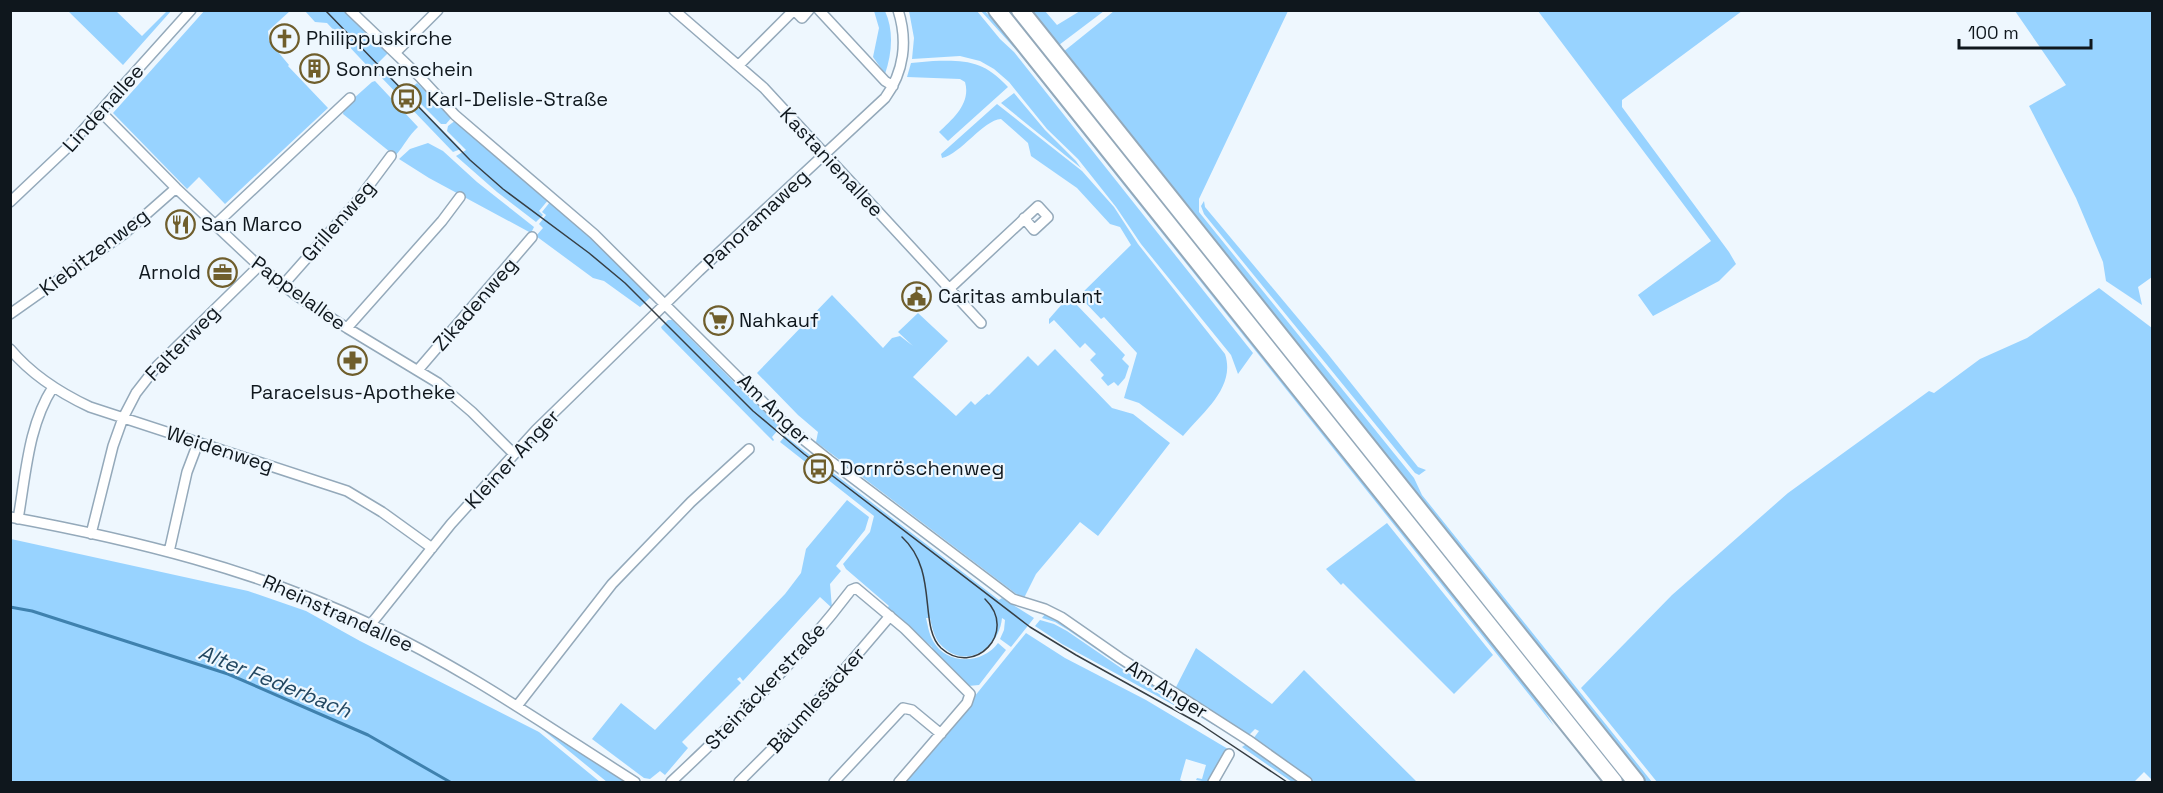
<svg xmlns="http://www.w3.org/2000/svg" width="2163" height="793" font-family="'Space Grotesk',sans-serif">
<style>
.green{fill:#98d3ff}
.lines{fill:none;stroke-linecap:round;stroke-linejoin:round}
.stream{stroke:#3f81ae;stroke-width:3}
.street-casing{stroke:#94a9ba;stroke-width:12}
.highway-casing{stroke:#94a9ba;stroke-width:20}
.street{stroke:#fff;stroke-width:9}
.highway{stroke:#fff;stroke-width:16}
.tram{stroke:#373f45;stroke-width:1.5}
.labels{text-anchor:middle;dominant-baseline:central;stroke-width:4.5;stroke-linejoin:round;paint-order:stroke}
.poi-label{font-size:20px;fill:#0f171d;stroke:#eef7fe;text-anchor:start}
.street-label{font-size:20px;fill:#0f171d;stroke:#eef7fe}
.water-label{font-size:21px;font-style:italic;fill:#224761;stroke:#eef7fe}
</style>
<rect width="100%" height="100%" fill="#eef7fe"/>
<path class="green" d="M205,10L290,11L268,31L269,41L289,65L288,66L328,108L225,204L199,177L187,189L113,113Z
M68,11H116L142,36L167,11H171L123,65Z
M305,11H344L388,53L378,63L381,66L374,73L327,23L315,22Z
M874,11H885C894,31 892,53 885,74L873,57L879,28Z
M909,11H977L1000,39L1014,52L1253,353L1238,374L1231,355L1141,244L1116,207L1078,159L1047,129L1009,82L994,69L980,61L960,56L912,59L914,38Z
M981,11H985L1012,40L1525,680L1554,726L1018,52Z
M1005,11H1010L1626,782H1621Z
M1033,11H1045L1057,25L1080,11H1104L1059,45Z
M1114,11H1288L1199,199V212L1414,478L1422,495L1652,782H1645L1063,52Z
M1538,11H1742L1622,100V107L1729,252L1736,264L1719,281L1653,316L1638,295L1711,241Z
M2015,11H2152V277L2138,287L2142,305L2106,281L2103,262L2076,198L2029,106L2066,85Z
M933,61C967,60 984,61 1008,87L948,141L939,132C954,118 971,103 965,82L960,79L907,77L911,63Z
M384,70L461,149L453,152L379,75Z
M375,81L418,127C409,135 404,146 395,156L343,114L344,107L372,82Z
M417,83L452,117L446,124H441L408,91Z
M1014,93L1045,130L1076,161L1081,168L1001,103Z
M997,104L1082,171L1114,207L1138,244L1225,354C1236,387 1203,412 1183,436L1139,403L1124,398L1137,353L1104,317L1101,319L1079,296L1131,245L1120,227L1110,224L1077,188L1031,156L1028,143L1001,119C983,120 961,154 942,158L941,154Z
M456,120L549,199L539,211L543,215L536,222L497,192L456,156L466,150L447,131L448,126Z
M428,143L443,151L477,182L534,227L531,233L429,178L399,159L410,149Z
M1204,201L1205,207L1327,353L1418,467L1426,470L1419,475L1415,473L1204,214L1201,206Z
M550,202L567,213L652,296L640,307L604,281L593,278L536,236L543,228L539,224L546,215L542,212Z
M2099,288L2152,328V780L2144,772L2134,782H1657L1581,688L1672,595L1788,493L1929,391L1934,393L1980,359L2027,338Z
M832,295L883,348L892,338L900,336L913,346L898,332L918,313L948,341L913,377L956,416L971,401L975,405L987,394L989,395L1028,356L1038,366L1055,349L1112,408L1133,414L1170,443L1098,536L1080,522L1036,574L1024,598L1019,596L816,442L818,432L798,415L757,373Z
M1073,301L1125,355L1122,359L1129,366L1125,378L1118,386L1114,382L1108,386L1101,378L1104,375L1090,360L1096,354L1085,343L1080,348L1054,320L1049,324V319L1063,303L1065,305Z
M668,320H672L751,399L784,429L781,432L778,430L772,437L774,440L773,441L662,329L661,327Z
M785,436L999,600L1002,598L1034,618L1011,647L1000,639L1004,630L1005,620L1002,618C999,650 964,671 940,644C934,637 932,627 930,618H926C928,626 929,634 933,641C947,666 983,664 998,643L1006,650L979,685L968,686L937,659L934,656L932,647L887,608L889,606L846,569L843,564L870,532L874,516L780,442Z
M847,500L869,517L865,530L836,566L841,571L830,584L832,608L820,597L743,681L740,677L737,679L741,683L682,742L688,748L665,775L660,771L650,779L644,778L592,739L621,703L655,730L785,594L801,573L806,549Z
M1387,523L1493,655L1454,694L1343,583L1341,585L1326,569Z
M11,539L248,591L306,611L360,641L539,732L600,782H11Z
M1045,614L1056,618L1140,677L1233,735L1212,724L1162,694L1068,630L1055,622L1042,618Z
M1040,620L1054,624L1067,631L1181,709L1062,644L1035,626Z
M1026,633L1065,658L1146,700L1228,749L1208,782L1196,780L1197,778L1202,779L1206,765L1186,759L1180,780L1185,782H905L971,705L970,702Z
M1196,648L1272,704L1304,670L1417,782H1313L1253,739L1259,731L1255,729L1250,734H1246L1175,689Z
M544,727L626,782H607L542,729Z
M1245,745H1249L1301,782H1292L1242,747Z"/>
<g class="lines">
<path class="stream" d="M10,607L32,611L228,674L368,735L450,782"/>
<defs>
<path id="street" d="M350,10L420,77L455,115L594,234L789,428L829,460L1013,599L1045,609L1061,617L1120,658L1248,740L1307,782
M674,10L764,88L981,323
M794,10L802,18L809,10
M819,10L885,81L893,86
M395,53L438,10
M739,65L794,10
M101,112L176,188L259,266L297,296L347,328L438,383L472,412L514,454
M10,202L67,148L191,10
M216,224L350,98
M283,285L359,199L391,156
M949,289L1038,206L1048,217L1034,230L1024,218
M10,314L125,233L176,188
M347,328L442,221L460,197
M10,349C31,374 60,393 90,407L347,491L382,512L432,548
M418,370L532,237
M10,517C134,540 257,570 370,624C464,668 548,727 635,782
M18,519C26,474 28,426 53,387
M91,534L113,446L123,418L136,393L157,366L259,266
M169,552L187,472L198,443
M371,624L451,524L536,430L699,271L885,98C904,72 908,41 898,10
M517,706L612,584L691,502L749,449
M671,782C735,722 798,660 851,590L856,588L905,629L970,694L967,703L899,782
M739,782L803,718L890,616
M834,782L903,708L912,710L941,734
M1213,782L1229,754"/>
<path id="highway" d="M997,10L1614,782
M1020,10L1636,782"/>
</defs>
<use href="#street" class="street-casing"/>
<use href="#highway" class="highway-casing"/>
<use href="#street" class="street"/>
<use href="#highway" class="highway"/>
<path class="tram" d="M325,10L470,160L503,189L589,253L625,283L753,411L804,454L1030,627L1076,655L1200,724L1287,782
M902,537C939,571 918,626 941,648C974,678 1019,632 985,599"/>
</g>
<defs>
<symbol id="church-ring" viewBox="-11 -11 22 22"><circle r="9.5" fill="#eef7fe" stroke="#6f5e2c" stroke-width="1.5"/><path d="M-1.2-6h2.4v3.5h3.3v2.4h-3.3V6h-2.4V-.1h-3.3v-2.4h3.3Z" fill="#6f5e2c"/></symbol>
<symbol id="building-ring" viewBox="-11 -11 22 22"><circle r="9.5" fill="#eef7fe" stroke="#6f5e2c" stroke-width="1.5"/><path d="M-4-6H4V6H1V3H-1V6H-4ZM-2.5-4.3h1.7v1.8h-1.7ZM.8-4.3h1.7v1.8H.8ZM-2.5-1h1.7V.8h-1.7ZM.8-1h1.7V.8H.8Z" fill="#6f5e2c"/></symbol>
<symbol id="bus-ring" viewBox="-11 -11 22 22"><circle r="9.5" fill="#eef7fe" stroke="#6f5e2c" stroke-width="1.5"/><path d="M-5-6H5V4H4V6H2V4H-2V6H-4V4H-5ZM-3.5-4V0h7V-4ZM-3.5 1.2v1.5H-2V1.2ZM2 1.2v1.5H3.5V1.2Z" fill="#6f5e2c"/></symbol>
<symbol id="restaurant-ring" viewBox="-11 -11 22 22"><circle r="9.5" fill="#eef7fe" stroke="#6f5e2c" stroke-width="1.5"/><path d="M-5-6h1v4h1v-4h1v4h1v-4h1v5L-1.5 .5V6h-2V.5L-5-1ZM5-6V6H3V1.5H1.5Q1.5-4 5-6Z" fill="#6f5e2c"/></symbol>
<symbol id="office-ring" viewBox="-11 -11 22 22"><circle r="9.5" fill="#eef7fe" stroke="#6f5e2c" stroke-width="1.5"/><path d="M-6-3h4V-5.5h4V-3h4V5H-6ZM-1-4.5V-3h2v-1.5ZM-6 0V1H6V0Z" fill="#6f5e2c"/></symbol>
<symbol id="civic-ring" viewBox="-11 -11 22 22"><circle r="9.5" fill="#eef7fe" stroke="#6f5e2c" stroke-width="1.5"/><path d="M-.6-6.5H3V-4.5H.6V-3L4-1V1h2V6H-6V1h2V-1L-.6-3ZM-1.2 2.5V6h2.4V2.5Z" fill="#6f5e2c"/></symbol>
<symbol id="supermarket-ring" viewBox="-11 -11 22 22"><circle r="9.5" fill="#eef7fe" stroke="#6f5e2c" stroke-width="1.5"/><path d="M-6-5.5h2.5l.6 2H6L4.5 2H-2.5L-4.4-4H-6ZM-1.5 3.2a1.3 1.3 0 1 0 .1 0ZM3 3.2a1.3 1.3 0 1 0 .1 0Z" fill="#6f5e2c"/></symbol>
<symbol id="pharmacy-ring" viewBox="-11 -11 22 22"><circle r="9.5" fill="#eef7fe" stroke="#6f5e2c" stroke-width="1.5"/><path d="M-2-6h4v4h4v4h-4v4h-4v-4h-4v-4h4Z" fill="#6f5e2c"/></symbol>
</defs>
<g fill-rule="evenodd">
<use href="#church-ring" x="268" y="22" width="33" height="33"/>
<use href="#building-ring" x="298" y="52" width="33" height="33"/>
<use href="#bus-ring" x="390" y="82" width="33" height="33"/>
<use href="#restaurant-ring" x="164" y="208" width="33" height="33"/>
<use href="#office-ring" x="206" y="256" width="33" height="33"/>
<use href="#civic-ring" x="900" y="280" width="33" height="33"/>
<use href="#supermarket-ring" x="702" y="304" width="33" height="33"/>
<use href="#pharmacy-ring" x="336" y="344" width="33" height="33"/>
<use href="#bus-ring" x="802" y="452" width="33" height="33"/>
</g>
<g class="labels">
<g class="poi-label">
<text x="306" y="38">Philippuskirche</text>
<text x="336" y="69">Sonnenschein</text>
<text x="427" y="99">Karl-Delisle-Straße</text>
<text x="201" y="224">San Marco</text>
<text x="201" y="272" text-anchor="end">Arnold</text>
<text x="938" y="296">Caritas ambulant</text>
<text x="739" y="320">Nahkauf</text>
<text x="353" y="392" text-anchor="middle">Paracelsus-Apotheke</text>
<text x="840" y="468">Dornröschenweg</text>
</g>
<g class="street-label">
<text transform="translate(103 108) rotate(-48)">Lindenallee</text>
<text transform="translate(832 162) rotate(47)">Kastanienallee</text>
<text transform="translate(756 219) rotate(-43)">Panoramaweg</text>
<text transform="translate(338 221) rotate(-49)">Grillenweg</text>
<text transform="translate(94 252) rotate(-37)">Kiebitzenweg</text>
<text transform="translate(299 293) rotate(36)">Pappelallee</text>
<text transform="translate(475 304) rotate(-49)">Zikadenweg</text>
<text transform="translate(182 343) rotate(-46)">Falterweg</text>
<text transform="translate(774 409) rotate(44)">Am Anger</text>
<text transform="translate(220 449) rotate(18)">Weidenweg</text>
<text transform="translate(512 459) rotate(-47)">Kleiner Anger</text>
<text transform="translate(338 613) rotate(24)">Rheinstrandallee</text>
<text transform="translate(765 686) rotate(-47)">Steinäckerstraße</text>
<text transform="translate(1167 689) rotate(32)">Am Anger</text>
<text transform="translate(816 700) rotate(-48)">Bäumlesäcker</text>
</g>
<g class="water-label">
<text transform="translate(275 681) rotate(22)">Alter Federbach</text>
</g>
</g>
<rect width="2163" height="793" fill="none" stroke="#0f171d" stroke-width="24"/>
<path d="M1959 39v9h132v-9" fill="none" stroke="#0f171d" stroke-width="3"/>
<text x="1968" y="39" font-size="18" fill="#0f171d" stroke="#eef7fe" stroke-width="4.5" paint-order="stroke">100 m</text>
</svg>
